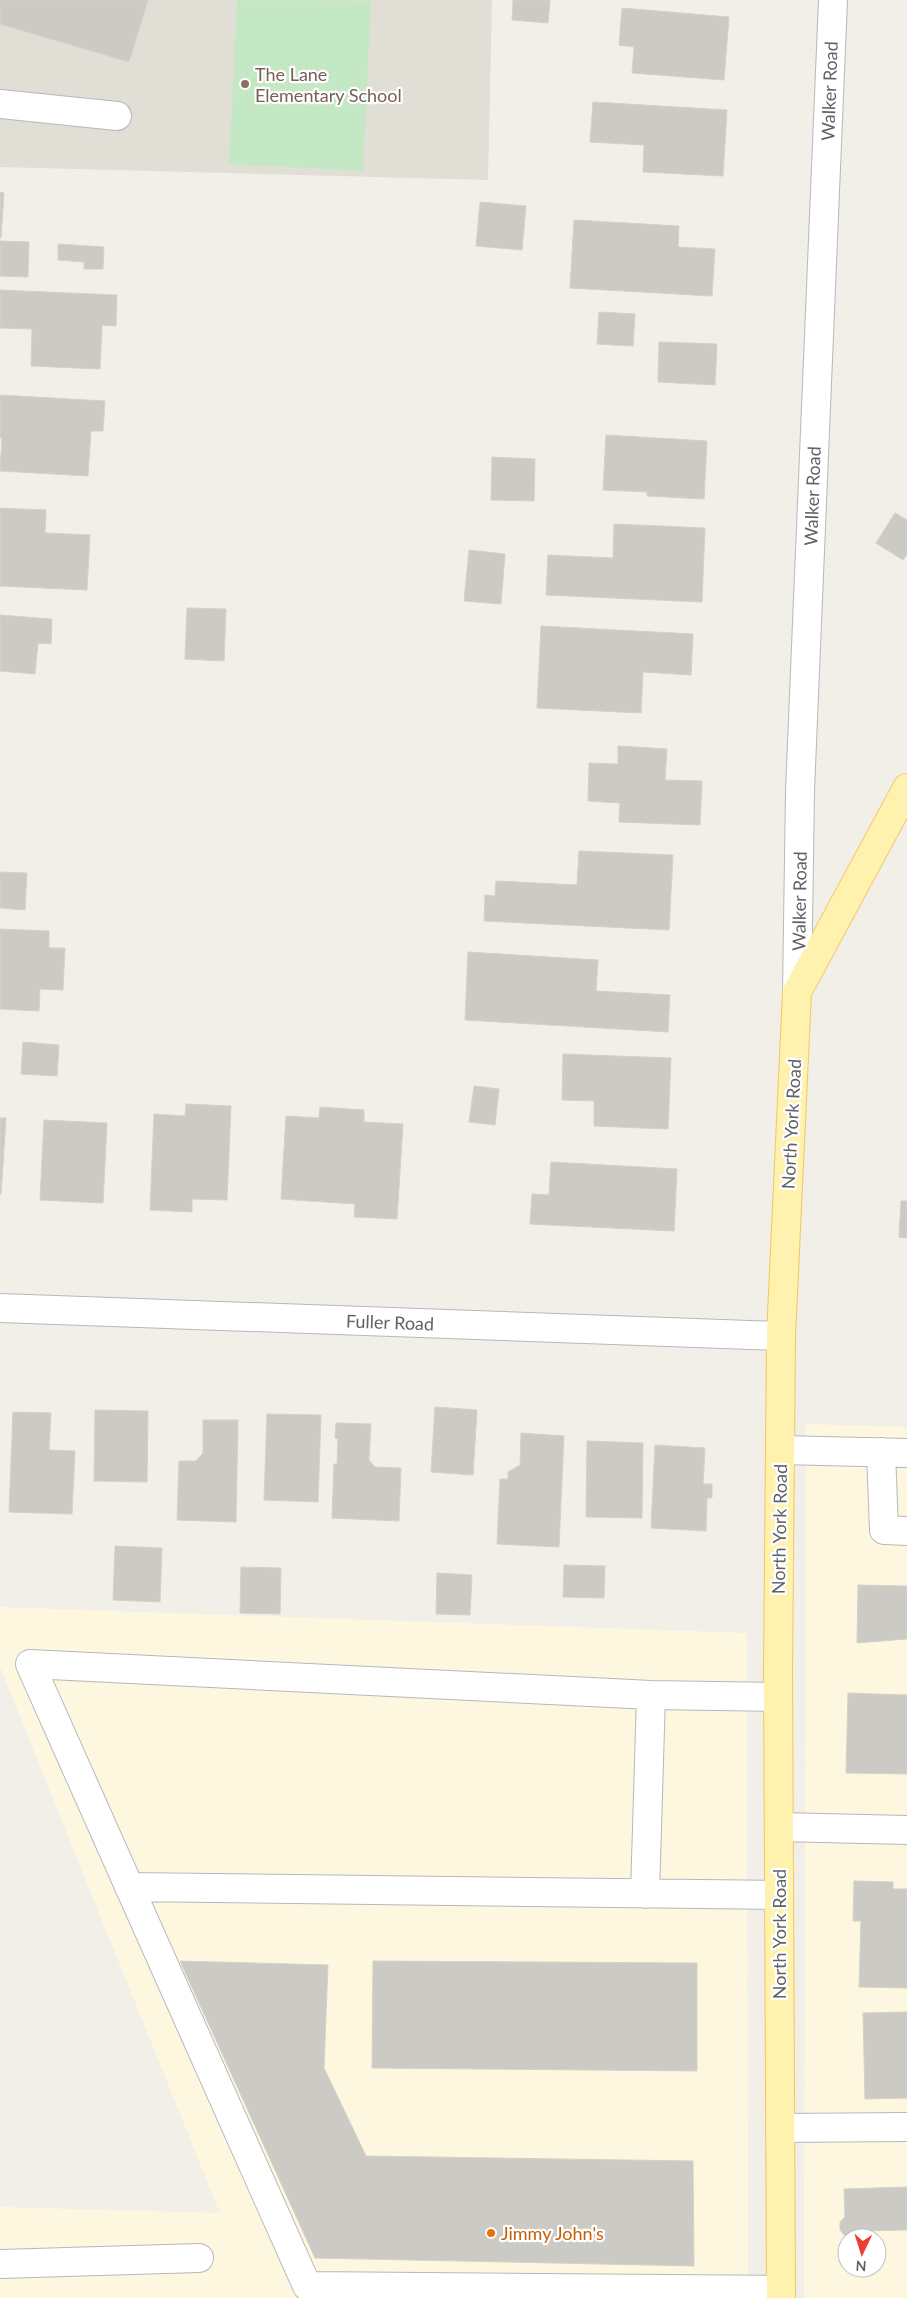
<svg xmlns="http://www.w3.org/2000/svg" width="907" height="2298" font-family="Lato,sans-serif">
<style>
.commercial{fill:#fef7df;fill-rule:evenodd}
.education{fill:#e1ded6}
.green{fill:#c5e8c4}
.building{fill:#cccac5;stroke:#d6d1c6}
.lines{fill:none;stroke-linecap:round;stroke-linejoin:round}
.minor-casing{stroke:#b5b8bc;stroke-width:30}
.major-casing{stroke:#f3c75f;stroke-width:30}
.minor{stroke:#fff;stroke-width:28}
.major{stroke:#fff1ae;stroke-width:28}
.education-dot{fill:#8d6e63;stroke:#fff;stroke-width:2}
.food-dot{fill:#e8710a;stroke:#fff;stroke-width:2}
.labels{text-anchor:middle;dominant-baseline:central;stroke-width:4.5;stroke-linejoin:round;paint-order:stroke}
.education-label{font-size:18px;fill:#785e54;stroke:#fff;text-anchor:start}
.street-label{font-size:18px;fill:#5f6368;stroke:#fff}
.food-label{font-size:18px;fill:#c56008;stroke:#fff;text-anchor:start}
</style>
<rect width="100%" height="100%" fill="#f1efe8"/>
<path class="commercial" d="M806,1424L907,1427V2298H804ZM847,2238H877V2268H847Z
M0,1607L747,1633L748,2298H0V2207L220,2213L0,1667Z"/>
<path class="education" d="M0,0H492L488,180L0,167Z"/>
<path class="green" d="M237,0L371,1L363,171L229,164Z"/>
<path class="building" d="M0,0H148L129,62L0,24Z
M513,0H550L548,23L512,20Z
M622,8L729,17L724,80L632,73L634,47L619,45Z
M593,102L727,110L723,176L643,172L644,145L590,142Z
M0,192L4,193L1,238H0Z
M480,202L526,206L522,250L476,246Z
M574,220L679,226L678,247L715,249L712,296L570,288Z
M0,241L29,242L28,277L0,276Z
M58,244L104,247L103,269H84V262L58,260Z
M0,290L117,295L116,326L102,325L100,369L31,366L32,329L0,328Z
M599,312L635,314L633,346L597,344Z
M659,342L717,344L715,385L658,382Z
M0,395L105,401L103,431H91L88,476L0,471L2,438H0Z
M606,435L707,441L704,499L647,496V492L603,490Z
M492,457L535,459L534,501L491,500Z
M0,508L46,510L45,533L90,535L87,590L0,586Z
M895,513L907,520V554L903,560L876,543Z
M614,524L705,528L702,602L546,595L548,555L613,558Z
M469,550L505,554L501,604L464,601Z
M187,608L226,609L224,661L185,659Z
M0,615L52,619L51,644L38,643L35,674L0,671Z
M541,626L693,634L691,675L643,672L641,713L537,708Z
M618,746L667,749L665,780L702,781L700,825L619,822L620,803L588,801L589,763L618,764Z
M579,851L673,855L669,930L484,921L485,895L495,896L496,881L577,885Z
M0,872L27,873L25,910L0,908Z
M0,929L49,931V948H65L63,990L40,989L39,1011L0,1009Z
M468,952L598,960L596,991L670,995L668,1032L465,1020Z
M23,1042L59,1045L57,1076L21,1074Z
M563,1054L671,1058L668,1129L594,1126V1101L562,1100Z
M474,1086L499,1089L495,1125L469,1122Z
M186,1104L231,1106L227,1200L192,1199V1212L150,1210L154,1114L185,1116Z
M320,1107L364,1110V1122L403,1124L397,1219L354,1217L355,1204L281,1199L286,1116L319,1118Z
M0,1118H6L1,1194H0Z
M44,1120L107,1123L103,1203L40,1200Z
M551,1162L677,1169L674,1231L530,1224L532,1194L549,1195Z
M901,1201H907V1238L899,1237Z
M435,1407L477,1410L473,1475L431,1472Z
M95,1410L148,1411L147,1482L94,1481Z
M13,1412L51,1413L49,1450L75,1451L72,1514L9,1512Z
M267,1414L321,1415L318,1502L264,1500Z
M203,1420H238L236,1522L177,1520L179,1461H196L203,1453Z
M336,1423L371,1424L369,1460L375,1467L401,1468L399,1521L332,1518L334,1464H337L338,1439L335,1438Z
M521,1433L564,1436L559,1547L497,1544L500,1479H508V1472L520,1465Z
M587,1441L643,1443L642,1518L586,1517Z
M655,1445L705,1448L703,1484H712V1498H707L706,1531L651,1528Z
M115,1546L162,1548L160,1602L113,1600Z
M564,1565L605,1566L604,1598L563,1597Z
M241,1567L281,1568L280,1614L240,1613Z
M437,1573L472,1575L470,1615L436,1614Z
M858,1585L907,1586V1639L857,1643Z
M848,1693L907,1695V1774L846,1773Z
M854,1881L893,1882V1889H907V1988L859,1987L861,1921H853Z
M180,1961L328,1965L324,2068L366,2156L693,2161L694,2266L315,2258Z
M373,1961L697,1963V2071L372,2068Z
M907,2012V2098L865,2099L863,2013Z
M907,2187V2230L861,2231L857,2236L846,2237L840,2230V2222L845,2217L844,2189Z"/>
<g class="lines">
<defs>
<path id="minor" d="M0,104L117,116
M797,992L800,791L833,0
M0,1308L781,1336
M780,1450L907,1453
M881,1452L884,1530L907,1531
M778,1697L651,1695L30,1664L307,2286L781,2290
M779,1827L907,1830
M129,1887L779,1895
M645,1894L651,1695
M780,2128L907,2127
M0,2264L199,2258"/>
<path id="major" d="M781,2298L778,1670L781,1336L797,992L907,788"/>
</defs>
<use href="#minor" class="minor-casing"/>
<use href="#major" class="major-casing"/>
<use href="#minor" class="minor"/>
<use href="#major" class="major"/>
</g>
<circle class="education-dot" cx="245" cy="84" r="5"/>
<circle class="food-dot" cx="491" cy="2233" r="5"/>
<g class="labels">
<g class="education-label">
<text x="255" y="74">The Lane<tspan x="255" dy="21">Elementary School</tspan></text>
</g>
<g class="street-label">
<text transform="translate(829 91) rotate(-88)">Walker Road</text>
<text transform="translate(812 496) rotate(-88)">Walker Road</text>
<text transform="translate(799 901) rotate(-89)">Walker Road</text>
<text transform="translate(791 1124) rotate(-87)">North York Road</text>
<text transform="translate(390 1322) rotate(2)">Fuller Road</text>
<text transform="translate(779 1529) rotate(-89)">North York Road</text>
<text transform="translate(779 1934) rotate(-90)">North York Road</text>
</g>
<g class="food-label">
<text x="501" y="2233">Jimmy John's</text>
</g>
</g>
<g transform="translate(862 2253) rotate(184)"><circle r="24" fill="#ffffff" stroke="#bfc1c3"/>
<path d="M0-4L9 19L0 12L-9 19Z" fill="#eb3f33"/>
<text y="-8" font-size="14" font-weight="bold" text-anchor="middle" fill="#5f6368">N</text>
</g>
</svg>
